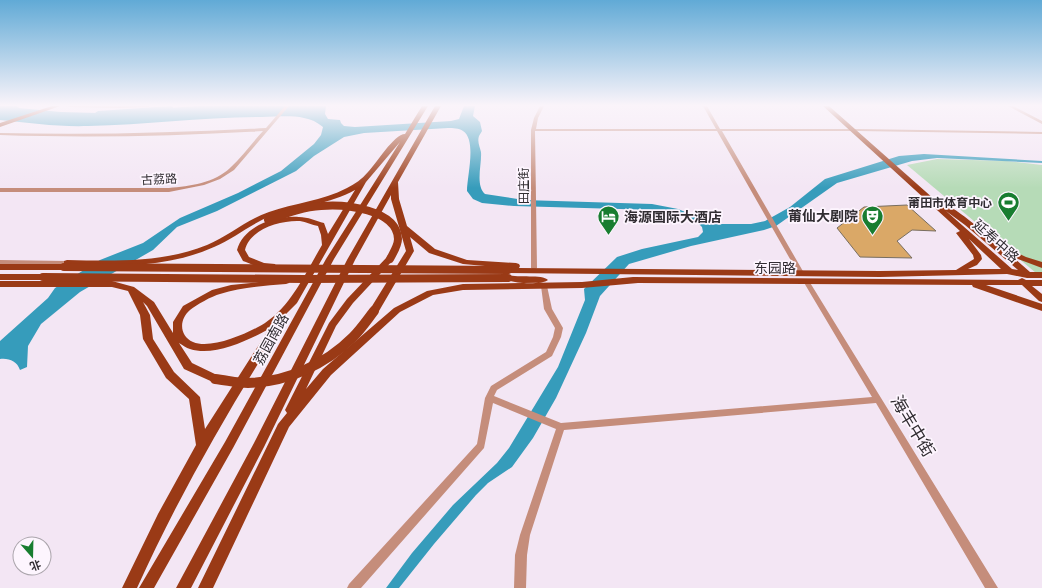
<svg xmlns="http://www.w3.org/2000/svg" width="1042" height="588" font-family="'PT Sans Narrow','Noto Sans SC',sans-serif">
<style>
.green{fill:#b6dbb7}
.water{fill:#369cbb}
.lines{fill:none;stroke-linecap:round;stroke-linejoin:round}
.river{fill:#369cbb;fill-rule:evenodd}
.building{fill:#daa867;stroke:#786e60}
.minor{fill:#c58d7b;fill-rule:evenodd}
.major{fill:#9a3a16;fill-rule:evenodd}
.major-bridge-far1{stroke:#9a3a16;stroke-width:8}
.major-bridge{stroke:#9a3a16;stroke-width:10}
.labels{text-anchor:middle;dominant-baseline:central;stroke-width:3.5;stroke-linejoin:round;paint-order:stroke}
.far-street-label{font-size:12px;fill:#312d32;stroke:#fdf5fe}
.far-poi-label{font-size:12px;font-weight:bold;fill:#312d32;stroke:#fdf5fe;text-anchor:end}
.poi-label{font-size:14px;font-weight:bold;fill:#312d32;stroke:#fdf5fe;text-anchor:end}
.street-label{font-size:14px;fill:#312d32;stroke:#fdf5fe}
.near-street-label{font-size:17px;fill:#312d32;stroke:#fdf5fe}
</style>
<rect width="100%" height="100%" fill="#f3e6f4"/>
<path class="green" d="M937,159L1007,161L1042,165V278L907,165Z"/>
<path class="water" d="M0,106H17L19,108L61,112L99,113L197,106H326L325,114L328,119L340,120L341,123L344,126L355,127L451,121L459,119L464,106H475L473,116L480,122L482,131C481,133 480,134 479,136C477,142 480,147 481,152C482,164 475,185 485,194L524,200L652,204L678,209L705,220L721,224H751L765,221L790,207L825,179L899,156L924,154L1042,161V163L937,158L912,161L837,183L776,226L764,230L691,246L629,264L600,296L586,333L556,398L533,438L512,467L488,483L476,495L434,544L399,588H386L412,553L453,505L497,463L509,448L558,367L585,300L584,289L617,257L642,249L698,237L703,232L702,227C691,215 670,213 655,210L514,206L482,203L473,199L467,191C467,176 477,140 463,131C459,128 453,128 448,128L364,133L344,137L314,156L296,171L217,211L177,227L153,250L80,292L41,324L28,346L27,367L20,370C17,361 9,358 0,359V341L48,298L55,288L100,260L143,243L180,218L238,193L281,171L314,144L321,135L323,127C317,122 311,119 304,118C291,115 275,117 261,117C203,117 146,125 88,126C59,127 29,123 0,120Z"/>
<g class="lines">
<path class="river" d="M171,106L173,107V109L98,115L95,113L98,111Z"/>
</g>
<path class="building" d="M907,205L936,231L912,230L897,241L912,258L860,257L837,228L864,207Z"/>
<g class="lines">
<path class="minor" d="M68,106H150L148,107L119,108L70,107Z
M285,106H289L234,170L220,179L204,185L169,192H0V188H169C190,186 214,183 230,168C242,157 252,143 263,131C175,136 88,138 0,135V133C89,135 177,133 266,128Z
M540,106H544L538,118L536,129H716L703,106H707L720,129H858L1042,132V134L858,131H722L804,273L801,275L798,273L717,131H535L537,268L534,270L531,268V130L534,118Z
M1008,106H1013L1042,121V124Z
M0,260L67,261L70,263L67,265L0,264Z
M806,279L809,281L998,588H985L876,403L564,430L530,535L527,555L526,588H514L515,555L520,535L556,429L493,403L484,448L361,588H347L349,584L477,444L485,398L491,386L546,352L553,337L555,328L544,309L541,286L542,285L544,284L547,286L552,309L563,328L561,337L552,356L497,390L494,396L561,423L872,397L803,281Z"/>
<path class="major" d="M52,106H60L0,127V123Z
M422,106H428L334,259L233,448L154,588H139L225,442L326,259L400,142L366,182L297,303L283,317L286,319C230,407 180,493 137,588H122L158,514L196,445L189,399L166,378L143,339L140,315L128,291L112,287H0V281H112L134,287L154,302L173,333V322L183,306L212,290L231,285L289,279L290,281L289,283L286,284C264,286 241,287 220,294C212,296 196,305 190,310C179,319 179,336 193,342C211,350 249,333 265,323C292,305 306,272 322,245L321,235L318,226C312,225 306,222 300,221C280,220 250,229 245,250L249,257L264,263L275,264L276,266C268,273 252,264 243,261L237,250C243,226 276,215 299,217C308,217 316,221 324,223L328,234L355,190C330,204 300,206 273,215C252,223 235,238 214,247C168,268 116,266 67,266V269L64,270H0V264H64V261L67,260C114,261 163,263 207,245C229,236 246,220 269,212C294,203 322,201 347,188C355,184 362,179 368,172C376,164 394,134 405,134ZM143,302L147,306L184,369L215,383L219,382L220,379L219,376L192,363L179,343C183,345 186,348 190,349C214,357 249,340 269,329L205,429L200,397L174,372L153,339L150,315Z
M435,106H441L398,182L399,199L407,226L435,249L467,260L516,263L519,264L520,266L519,268L880,271L956,270L974,259L973,255L956,233L960,231L823,106H829L943,207V205C954,204 992,240 1002,248H1007L1026,257L1042,262V268L1013,257L1030,272H1042V278H1027L1007,274L880,277L508,273L504,270L507,268L463,264L429,253L410,237L414,251L379,311L374,314L369,311L406,251L391,199V195L355,260L264,447L191,588H176L254,443L347,260ZM946,211L965,225L1018,270L1012,269ZM969,239L1001,269H968L977,265L982,259L981,255Z
M387,257H390L394,259L353,303L336,326L306,389L323,369L394,308L427,291L463,284L582,282L633,277L1018,280L1022,278L1026,280H1042V286H1032L1042,294V302L1039,301L1022,285H986L1042,304V311L973,287L972,285L638,283L582,288L463,290L433,295L400,312L331,375L289,427L213,588H198L278,424L287,413L285,410L329,323L347,299Z
M0,274H43L47,277L43,280H0Z
M508,275C518,278 542,274 548,280C542,285 510,284 504,278L505,276Z"/>
<path class="major-bridge-far1" d="M268,220C285,214 303,207 321,206C344,204 397,209 398,239C398,246 393,253 390,259
M64,267L508,270
M43,277L304,279L508,278"/>
<path class="major-bridge" d="M215,379C226,380 237,383 248,383C287,382 325,365 353,337C361,329 367,320 374,311"/>
</g>
<linearGradient id="sky" x2="0" y2="1"><stop stop-color="#61aad6"/><stop offset="0.56" stop-color="#faf4fa"/><stop offset="1" stop-color="#faf4fa" stop-opacity="0"/></linearGradient>
<rect width="1042" height="188" fill="url(#sky)"/>
<defs>
<symbol id="stadium-pin" viewBox="-11 -11 22 30"><path d="M0 17L-7.5 6A9.5 9.5 0 1 1 7.5 6Z" fill="#187d30" stroke="#fdf5fe"/><path d="M0-5a6.5 5 0 1 0 0 10a6.5 5 0 1 0 0-10ZM-3.5-1.8h7v3.6h-7Z" fill="#fff"/></symbol>
<symbol id="theatre-pin" viewBox="-11 -11 22 30"><path d="M0 17L-7.5 6A9.5 9.5 0 1 1 7.5 6Z" fill="#187d30" stroke="#fdf5fe"/><path d="M-5-5.5Q0-4 5-5.5V0Q5 5 0 6Q-5 5-5 0ZM-3.3-2.5H-1v1.5H-3.3ZM1-2.5H3.3v1.5H1ZM-2.8 1Q0 5.5 2.8 1Z" fill="#fff"/></symbol>
<symbol id="hotel-pin" viewBox="-11 -11 22 30"><path d="M0 17L-7.5 6A9.5 9.5 0 1 1 7.5 6Z" fill="#187d30" stroke="#fdf5fe"/><path d="M-6-4.5h1.5V1H6V5H4.5V3h-9V5H-6ZM-4 0a1.8 1.8 0 1 1 3.6 0ZM.5 0V-2.5h3Q6-2.5 6 0Z" fill="#fff"/></symbol>
</defs>
<g fill-rule="evenodd">
<use href="#stadium-pin" x="996" y="190" width="25" height="34"/>
<use href="#theatre-pin" x="860" y="204" width="25" height="34"/>
<use href="#hotel-pin" x="596" y="204" width="25" height="34"/>
</g>
<g class="labels">
<g class="far-street-label">
<text transform="translate(159 179) rotate(-3)">古荔路</text>
<text transform="translate(523 186) rotate(-90)">田庄街</text>
</g>
<g class="far-poi-label">
<text x="992" y="202">莆田市体育中心</text>
</g>
<g class="poi-label">
<text x="858" y="216">莆仙大剧院</text>
<text x="624" y="217" text-anchor="start">海源国际大酒店</text>
</g>
<g class="street-label">
<text transform="translate(996 241) rotate(42)">延寿中路</text>
<text x="775" y="268">东园路</text>
<text transform="translate(271 339) rotate(-61)">荔园南路</text>
</g>
<g class="near-street-label">
<text transform="translate(913 426) rotate(59)">海丰中街</text>
</g>
</g>
<g transform="translate(32 556) rotate(160)"><circle r="19" fill="#fdf5fe" stroke="#aba5ac"/>
<path d="M0-3L7 15L0 10L-7 15Z" fill="#187d30"/>
<text y="-6" font-size="11" font-weight="bold" text-anchor="middle" fill="#312d32">北</text>
</g>
</svg>
